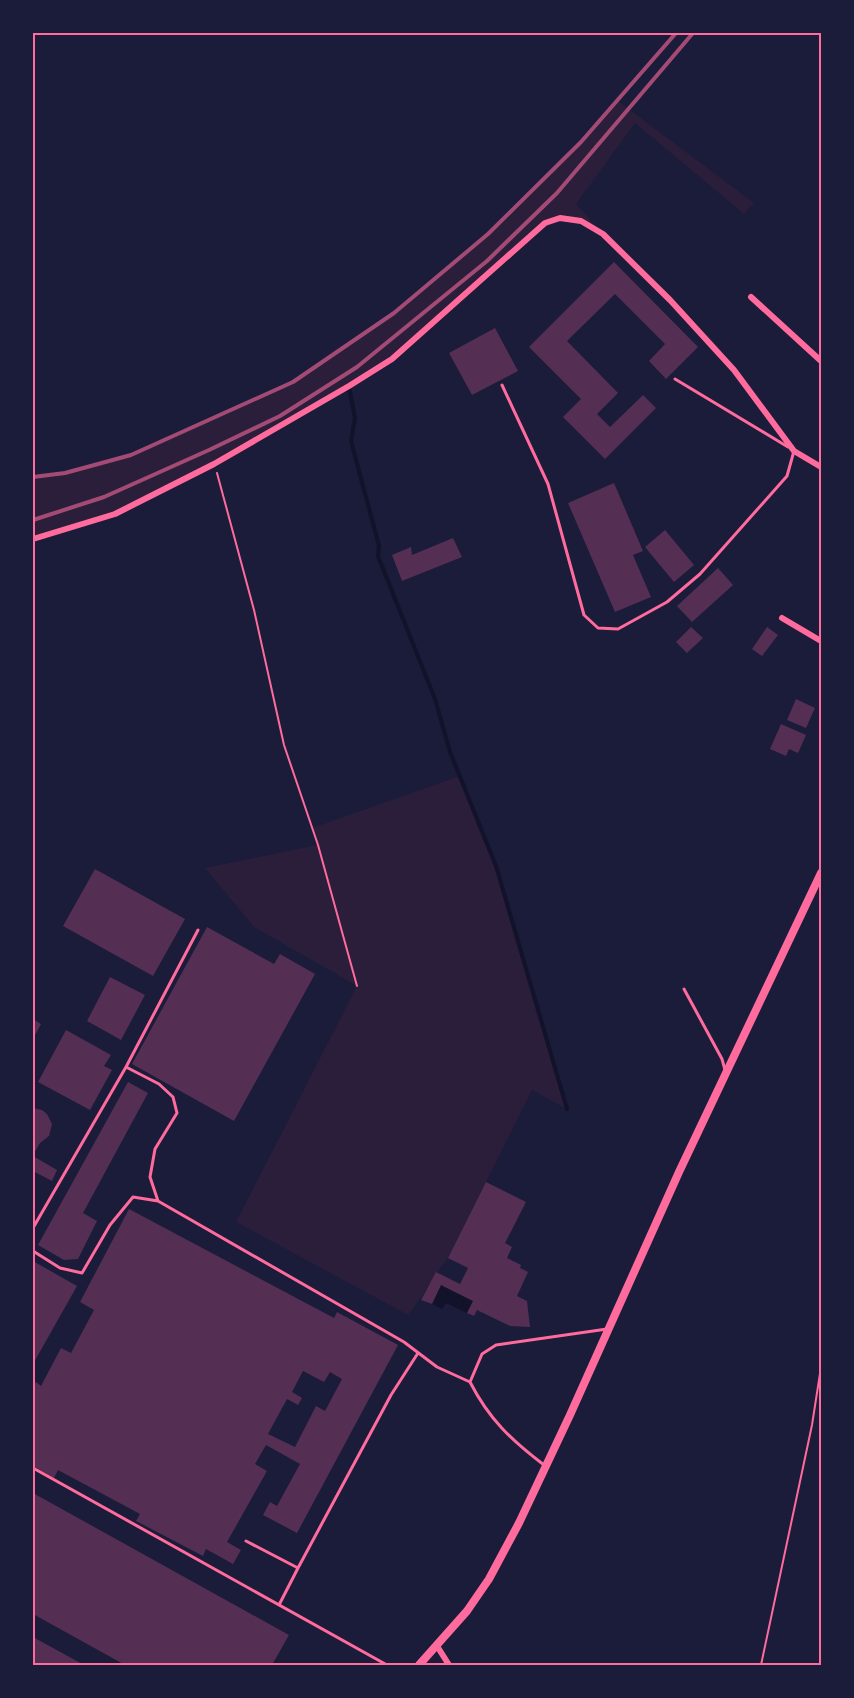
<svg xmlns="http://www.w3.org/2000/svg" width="854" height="1698" font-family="'Source Sans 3',sans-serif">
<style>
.green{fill:#2a1e3b}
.water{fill:#12122b}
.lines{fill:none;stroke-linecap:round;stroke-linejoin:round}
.stream{stroke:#12122b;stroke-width:4}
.building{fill:#542f53;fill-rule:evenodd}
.path{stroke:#ff6b9d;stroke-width:2}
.service{stroke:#ff6b9d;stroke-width:3}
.minor{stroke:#ff6b9d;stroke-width:6}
.secondary{stroke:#ff6b9d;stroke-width:8}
.rail{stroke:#a44b75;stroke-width:4}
.neatline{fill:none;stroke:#ff6b9d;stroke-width:2}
</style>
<rect width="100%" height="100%" fill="#1b1b3a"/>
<path class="green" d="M618,101L754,203L744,214L635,123L576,204L603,234C581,221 571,215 545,223L392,359L214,464L115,514L33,539V477L65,473L131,455L294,382L394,313L441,274L488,234L581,142Z
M460,776L496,866L567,1109L532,1090L448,1258C433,1276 423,1297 408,1315L236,1222L357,986L254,927L205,868L317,845L312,828Z"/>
<path class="water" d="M441,1285L473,1301L467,1313L446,1303L442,1309L432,1304Z"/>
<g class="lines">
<path class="stream" d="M349,387L355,418L351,441L379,546L378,556L435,699L450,752L496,866L567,1109"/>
</g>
<path class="building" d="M614,262L698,347L666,379L649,361L665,344L615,294L567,341L618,393L597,414L610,427L643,395L656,408L605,459L563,417L581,399L529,347Z
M495,328L518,371L472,395L449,353Z
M614,483L643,551L633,555L651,597L615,612L568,503Z
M665,530L694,565L674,582L645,547Z
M453,538L462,557L402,581L392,555L411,547L412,555Z
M718,568L733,585L692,622L677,606Z
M691,627L703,638L687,653L676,642Z
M767,627L778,635L762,656L752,649Z
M796,699L815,708L806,728L787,720Z
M781,724L806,735L798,753L789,749L786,756L770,749Z
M95,869L185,919L153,976L63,926Z
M207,927L274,964L280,954L315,974L234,1121L132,1064Z
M110,977L145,995L121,1040L87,1021Z
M33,1019L41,1024L33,1039Z
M66,1030L111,1055L104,1066L112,1070L90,1110L38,1082Z
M128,1082L148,1093L83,1213L97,1221L78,1259L64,1260L38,1245Z
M33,1108L42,1110L47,1114L52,1124L49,1136L40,1143L33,1155Z
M33,1156L57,1170L52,1181L33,1171Z
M486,1182L526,1202L505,1243L512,1247L507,1258L521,1265L520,1268L528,1272L517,1296L527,1301L530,1327L510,1326L477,1310L474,1316L467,1313L473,1301L441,1285L432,1304L421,1300L436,1272L460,1284L468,1268L448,1258Z
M129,1209L334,1318L337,1312L398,1345L297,1533L263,1515L270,1502L277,1506L300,1464L266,1445L255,1464L267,1471L227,1542L241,1550L233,1564L206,1549L203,1556L136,1521L140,1514L58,1470L54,1478L33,1466V1387L36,1382L41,1386L61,1348L71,1353L94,1310L80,1302ZM303,1371L324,1382L330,1372L342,1379L325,1411L316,1406L295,1447L268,1434L287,1399L298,1405L302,1398L292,1392Z
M33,1261L77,1286L33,1364Z
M33,1493L289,1635L272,1665H125L33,1614Z
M33,1637L84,1665H33Z"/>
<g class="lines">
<path class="path" d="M217,473L254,610L284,745L318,845L357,986
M761,1665L812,1425L821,1367"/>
<path class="service" d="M675,379L788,447
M502,385L548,484L584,615L598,628L618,629L667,602L700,574L787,476L794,451
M684,989L722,1059L725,1070
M126,1067L198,930
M33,1228L126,1067L159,1084L173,1097L177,1113L155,1149L150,1177L158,1201
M33,1251L60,1268L82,1273L110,1225L133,1197L158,1201L404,1342L437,1367L470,1382
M544,1465C511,1440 489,1419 470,1382L482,1354L496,1345L607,1329
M33,1468L387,1665
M246,1541L298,1568L279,1605
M298,1568L391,1395L418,1353"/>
<path class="minor" d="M751,297L821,361
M33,539L115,514L214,464L349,386L392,359L545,223L560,218L581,221L603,234L670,300L734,370L794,451L821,467
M782,618L821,641
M437,1646L449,1665"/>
<path class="secondary" d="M419,1665L467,1611L489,1579L519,1523L570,1415L679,1172L821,873"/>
<path class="rail" d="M33,477L65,473L131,455L293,382L394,313L488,234L581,142L676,33
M33,520L104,497L209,450L280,416L357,367L487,261L557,193L693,33"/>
</g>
<rect width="854" height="1698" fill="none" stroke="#1b1b3a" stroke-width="69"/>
<rect x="34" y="34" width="786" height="1630" class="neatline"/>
</svg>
